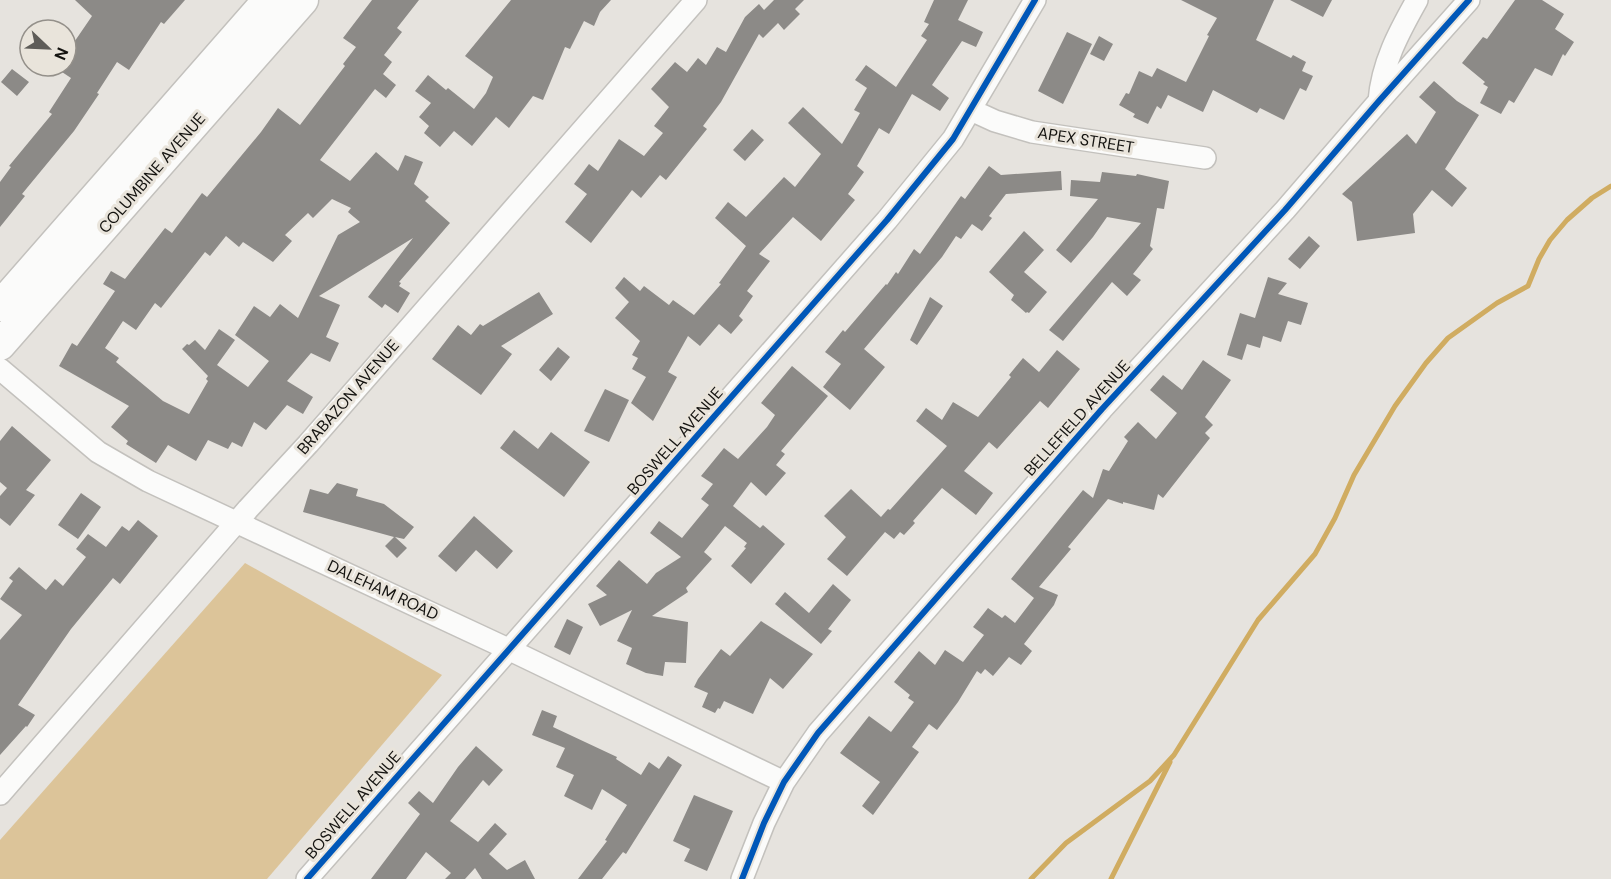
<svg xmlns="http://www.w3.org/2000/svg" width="1611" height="879" font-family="'DM Sans',sans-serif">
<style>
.green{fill:#dcc499}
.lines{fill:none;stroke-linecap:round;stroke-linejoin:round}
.stream{stroke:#d0ac61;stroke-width:5}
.building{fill:#8c8a87;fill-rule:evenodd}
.street-casing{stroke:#c3c1bd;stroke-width:24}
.secondary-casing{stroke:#c3c1bd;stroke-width:33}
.street{stroke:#fbfbfa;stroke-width:21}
.secondary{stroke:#fbfbfa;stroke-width:30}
.cycleway-casing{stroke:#e9e4db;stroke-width:10}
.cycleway{stroke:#0057b8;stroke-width:6}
.labels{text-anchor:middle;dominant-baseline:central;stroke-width:6;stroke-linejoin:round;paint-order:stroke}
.street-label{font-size:16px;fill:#141310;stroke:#e9e4db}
</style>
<rect width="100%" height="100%" fill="#e6e3de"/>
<path class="green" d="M245,563L442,675L267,879H0V840Z"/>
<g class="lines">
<path class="stream" d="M1031,879L1066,843L1150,781L1174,755L1258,620L1315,554L1335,518L1354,475L1395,406L1426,363L1448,338L1497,303L1528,286L1539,259L1550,240L1567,220L1592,198L1611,186
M1111,879L1170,762"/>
</g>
<path class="building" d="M75,0H185L164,24L161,22L129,70L117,62L97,93L99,94L74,131L22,194L25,196L0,227V182L11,167L9,166L52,114L49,112L71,78L56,68L58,66H66V54L92,16Z
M372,0H419L397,28L402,32L384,55L392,62L383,74L396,85L386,98L375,89L320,160L350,181L376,152L398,171L405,155L423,162L414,184L429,197L425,201L450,223L399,282L401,283L399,286L410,293L398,313L385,304L382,308L368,297L413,238L319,296L340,305L326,337L339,343L330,362L311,353L287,381L313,397L303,414L287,405L266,430L254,422L242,447L232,442L228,449L208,440L196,461L168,445L156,463L126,444L128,441L111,427L129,406L59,366L72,343L77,346L115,291L103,284L111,271L125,279L165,228L172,233L202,193L207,197L261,132L278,108L300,125L345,66L343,64L356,47L343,38ZM332,199L351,208L348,212L360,222L338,235L298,318L280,304L270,317L254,306L235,335L269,361L248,387L217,365L235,340L219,329L205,350L195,340L189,345L187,344L182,349L208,376L206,379L208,381L189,414L163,401L116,362L119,358L105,348L123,321L136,330L155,303L161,308L205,252L210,256L226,236L239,247L243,242L273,262L292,241L285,235L308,213L313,218Z
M511,0H611L600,12L594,26L584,21L570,49L565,47L543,100L533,96L509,128L496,117L472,146L454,131L440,147L424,133L429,126L419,117L431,103L415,91L428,75L446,90L448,88L474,109L486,93L493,77L465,56Z
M774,0H804L795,9L800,14L784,30L778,23L763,38L759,34L721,102L703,126L707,129L666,180L660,175L641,198L632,190L591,243L565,222L587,194L574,184L589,164L598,171L619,139L644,156L663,133L654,126L669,107L651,89L675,62L687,72L698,58L706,65L717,47L726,52L745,17L759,4L764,10Z
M934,0H968L958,20L983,32L976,47L962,41L932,85L949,98L940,111L912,94L889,134L879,128L857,166L864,172L848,194L855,200L821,241L793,217L759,254L770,261L747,291L753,296L739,316L743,320L731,334L719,324L700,346L688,336L668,372L677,377L653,421L631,403L646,377L632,369L638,358L632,355L640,341L615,318L629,302L615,288L624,277L640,291L644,286L669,305L673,300L694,315L721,284L719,283L746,246L715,218L728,202L746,217L784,177L795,187L821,154L788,123L803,107L842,144L860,113L854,110L867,88L855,80L866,65L896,87L927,40L921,36L929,24L924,22Z
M1181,0H1274L1256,40L1291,58L1293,55L1306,62L1302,71L1313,76L1306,91L1300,88L1284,120L1260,108L1257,113L1213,90L1203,112L1168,95L1161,109L1157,106L1148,124L1133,117L1135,114L1119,105L1126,93L1129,94L1139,71L1152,77L1157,68L1186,82L1209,36L1207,35L1217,18Z
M1290,0H1332L1323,17Z
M1515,0H1542L1564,14L1555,29L1574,42L1565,56L1563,54L1552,76L1535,68L1514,103L1509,100L1501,114L1480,103L1488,87L1483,84L1485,82L1462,63L1483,37L1487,39Z
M1067,32L1092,44L1063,104L1038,91Z
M1099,36L1113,44L1104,61L1090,54Z
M12,69L29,82L17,96L1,82Z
M1434,81L1457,101L1479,115L1445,169L1467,188L1452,207L1432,190L1413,214L1415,233L1357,241L1352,202L1342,194L1407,134L1416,144L1436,112L1419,97Z
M752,129L764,140L745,161L733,150Z
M989,166L1001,175L1061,171L1062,190L1006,194L989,216L992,218L982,231L972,224L961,239L956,236L942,257L864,349L885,367L850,410L823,387L841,364L825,352L843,330L845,332L886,284L887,285L896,272L898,274L914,249L920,254L961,196L965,199Z
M1102,172L1136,176L1137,174L1169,181L1164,209L1157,208L1150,246L1153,249L1133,274L1141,280L1127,296L1112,282L1063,341L1049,330L1141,223L1107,217L1093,237L1071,263L1056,250L1098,199L1070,196L1071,180L1100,182Z
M1024,231L1044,250L1024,272L1047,292L1029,313L1027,312L1026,313L1011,300L1014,295L989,272Z
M1309,236L1320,246L1300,269L1288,259Z
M1268,277L1287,283L1278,294L1308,303L1301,325L1288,321L1281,342L1263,336L1260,348L1247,344L1242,360L1227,355L1240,313L1255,318Z
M539,292L553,314L501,346L512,354L481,395L432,359L458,325L471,335L480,324L483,326Z
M930,297L943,306L917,345L910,340Z
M558,347L570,357L551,381L539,370Z
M1057,350L1080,369L1048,408L1040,401L997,449L989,442L964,471L993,493L976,515L942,488L913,521L915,523L904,535L900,532L894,539L885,532L847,576L827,559L846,537L824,516L851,489L881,517L888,509L890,510L947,446L916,421L926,408L942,420L953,402L978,417L1011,377L1009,375L1023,358L1039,372Z
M1203,360L1231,380L1205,417L1213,425L1205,433L1210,438L1163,498L1158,494L1154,510L1123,502V504L1108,499L1068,547L1071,549L1039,587L1058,595L1054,605L1024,644L1032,651L1021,665L1009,657L993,676L985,669L981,674L977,671L958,702L937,730L929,724L912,747L919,752L873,815L862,806L880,782L840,753L869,716L891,732L914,702L908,698L910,695L894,682L919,651L935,665L945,650L963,662L984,635L973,627L988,608L1002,618L1005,615L1015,623L1034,598L1011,579L1083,490L1093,498L1103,469L1109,471L1128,441L1124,437L1138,422L1156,439L1177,413L1150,390L1163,375L1182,390Z
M792,366L828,396L781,451L785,454L776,465L786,473L766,496L751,482L733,506L760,528L763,525L785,544L751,584L731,566L746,548L744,547L747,543L725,526L704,552L712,559L686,588L688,592L652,616L688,622L686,663L665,662L663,676L646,673L626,664L632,648L617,641L632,610L600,626L588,604L607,595L596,586L619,560L647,584L656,573L681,557L650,533L659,521L682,538L709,505L701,499L713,484L701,476L724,448L738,459L767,427L775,415L761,403Z
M605,389L629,400L609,442L584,431Z
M12,426L51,460L26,490L35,495L10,526L0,518V496L7,488L0,482V441Z
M514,430L538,449L551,432L590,462L564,497L500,448Z
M337,483L358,489L356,496L384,504L414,527L404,539L395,537L407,548L397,558L385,546L394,537L303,512L310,489L328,494Z
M81,493L101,507L78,539L58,525Z
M474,516L513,551L497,569L476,550L456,572L438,556Z
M138,520L158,536L120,584L113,578L71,629L18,705L35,715L27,727L26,726L0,755V640L22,615L0,599L13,581L9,578L19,567L46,590L55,579L63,586L86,557L76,549L88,534L106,547L122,526L129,531Z
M833,584L851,600L828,629L832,631L821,644L775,604L785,592L809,613Z
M567,619L583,627L570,655L554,647Z
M761,621L813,654L783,689L770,678L753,714L724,701L720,709L718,708L715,713L702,707L708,693L694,687L698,679L721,649L730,656Z
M542,710L557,716L553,727L617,757L616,759L641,775L649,762L659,769L668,756L682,765L626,854L623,852L602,879H578L607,841L605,840L627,805L602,789L592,810L564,796L574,775L556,767L565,748L532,735Z
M476,746L503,770L489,786L483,780L450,821L478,842L495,823L507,834L489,854L507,870L525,860L535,879H482L475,868L465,879H445L451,873L426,852L406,879H371L420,814L408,803L419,791L433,803L458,767Z
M694,795L733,811L707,871L684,861L690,849L673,841Z"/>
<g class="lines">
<defs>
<path id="street" d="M1379,101C1382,63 1399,32 1417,0
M971,110L995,121L1032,132L1205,158
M0,369L98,452L148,481L508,649L784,782
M0,794L248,509L308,444L696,0
M307,879L887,220L953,139L1035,0
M742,879L764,823L784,782L818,733L1102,409L1285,210L1379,101L1469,0"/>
<path id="secondary" d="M0,306L268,0
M0,345L303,0"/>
</defs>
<use href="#street" class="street-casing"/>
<use href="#secondary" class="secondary-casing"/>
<use href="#street" class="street"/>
<use href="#secondary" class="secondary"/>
<defs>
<path id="cycleway" d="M307,879L887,220L953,139L1035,0
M742,879L764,823L784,782L818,733L1102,409L1285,210L1379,101L1469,0"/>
</defs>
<use href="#cycleway" class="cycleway-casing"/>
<use href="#cycleway" class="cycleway"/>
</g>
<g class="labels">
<g class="street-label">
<text transform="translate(1086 140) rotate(9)">APEX STREET</text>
<text transform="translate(152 173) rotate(-49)">COLUMBINE AVENUE</text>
<text transform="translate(348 397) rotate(-49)">BRABAZON AVENUE</text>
<text transform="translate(1077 418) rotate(-48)">BELLEFIELD AVENUE</text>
<text transform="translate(675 441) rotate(-49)">BOSWELL AVENUE</text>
<text transform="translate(383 590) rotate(25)">DALEHAM ROAD</text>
<text transform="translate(353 805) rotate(-49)">BOSWELL AVENUE</text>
</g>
</g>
<g transform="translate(48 48) rotate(113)"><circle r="28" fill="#e9e4db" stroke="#94908a" stroke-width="1.5"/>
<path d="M0-4.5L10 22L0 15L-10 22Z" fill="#5e5c58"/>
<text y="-9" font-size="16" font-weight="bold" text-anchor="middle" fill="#141310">N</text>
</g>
</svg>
